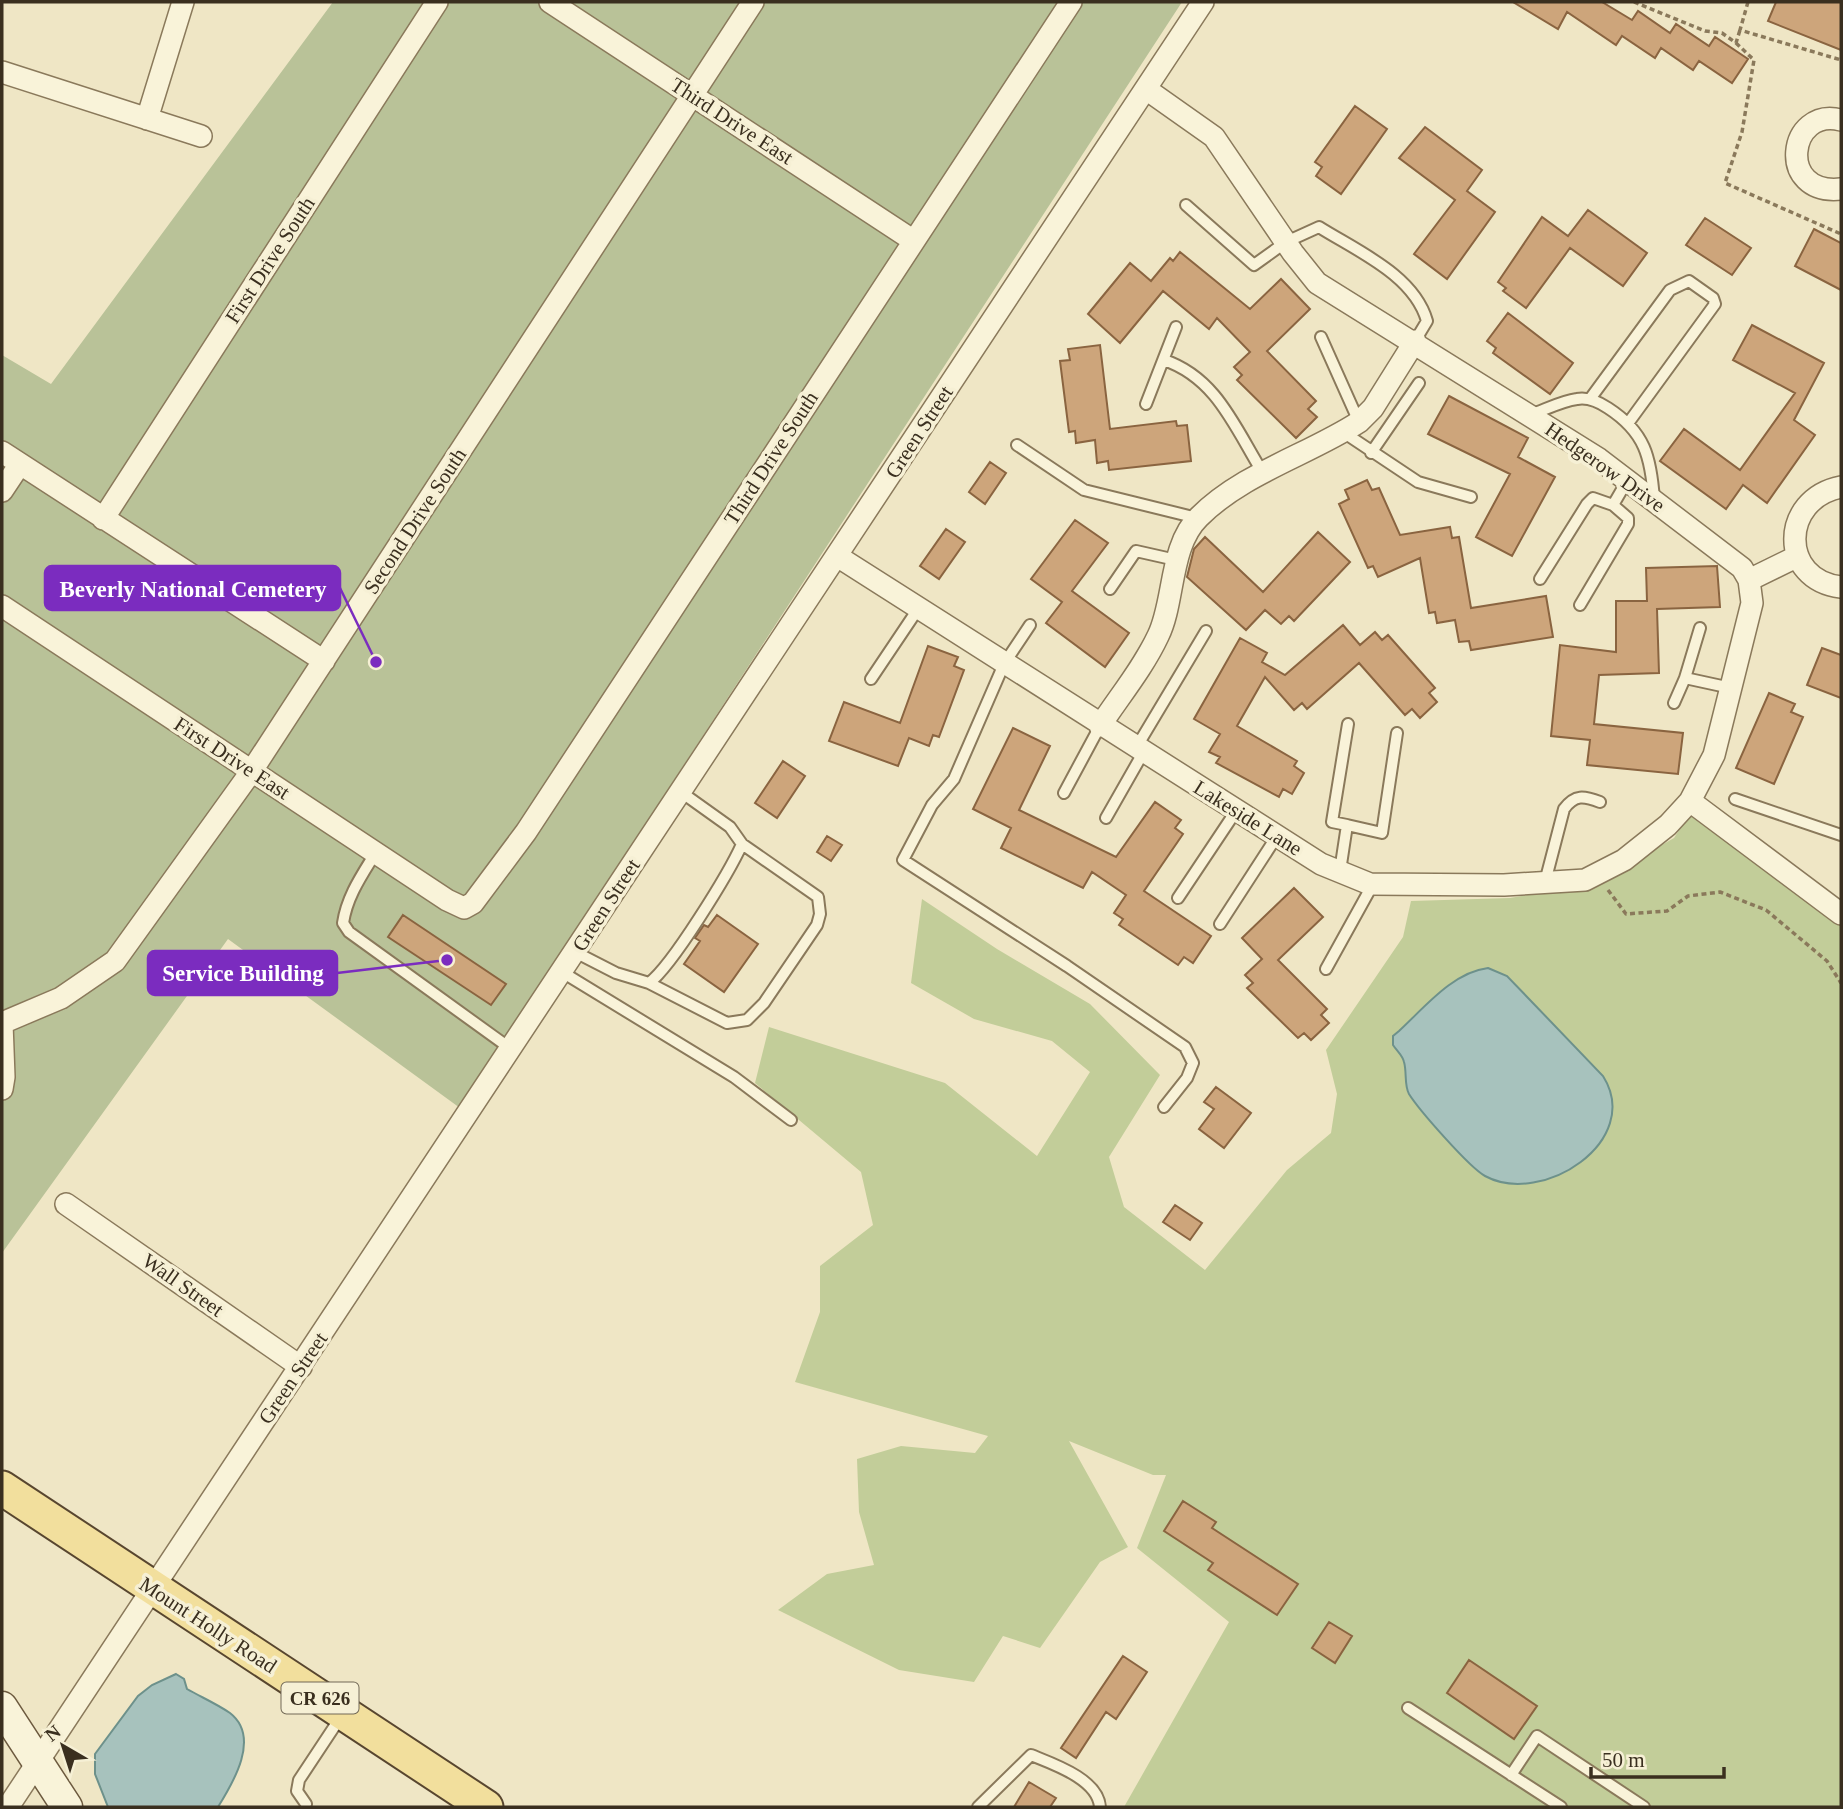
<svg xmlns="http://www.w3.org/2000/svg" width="1843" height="1809" font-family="'Times New Roman',serif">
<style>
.green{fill:#c2cd99}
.cemetery{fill:#b9c298}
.water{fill:#a7c2bd;stroke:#6d918b;stroke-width:2}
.building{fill:#cda57b;stroke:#8a6440;stroke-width:2}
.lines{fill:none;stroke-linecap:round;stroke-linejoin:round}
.lane-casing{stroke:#8a795b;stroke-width:14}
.street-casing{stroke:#8a795b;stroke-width:24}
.secondary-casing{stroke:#6c593e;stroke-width:33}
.primary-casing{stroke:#58462f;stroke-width:37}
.path{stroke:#8a795b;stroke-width:3.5;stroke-dasharray:5 3.5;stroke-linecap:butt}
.lane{stroke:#f9f3d9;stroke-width:10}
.street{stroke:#f9f3d9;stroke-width:21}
.secondary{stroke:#f9f3d9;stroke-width:30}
.primary{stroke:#f2df9d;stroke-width:33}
.labels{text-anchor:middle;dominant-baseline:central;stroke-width:7;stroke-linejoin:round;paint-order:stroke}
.shield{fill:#f6f0d5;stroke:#726956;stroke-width:2}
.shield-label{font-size:19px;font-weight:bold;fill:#3a2f1f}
.street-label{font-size:21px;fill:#3a2f1f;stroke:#f6f0d5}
.leader{fill:none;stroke:#7b2cbf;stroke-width:2.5}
.callout-dot{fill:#7b2cbf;stroke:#f6f0d5;stroke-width:2.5}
.callout{fill:#7b2cbf;stroke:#7b2cbf;stroke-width:2.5}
.callout-label{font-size:23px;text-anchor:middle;font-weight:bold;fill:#fff}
</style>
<rect width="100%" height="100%" fill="#efe6c5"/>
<path class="green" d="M1691,812L1841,921V1807H1124L1229,1622L1137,1548L1166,1475H1153L1069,1441L1128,1547L1100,1562L1040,1648L1003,1636L974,1682L899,1670L778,1610L827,1574L874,1565L859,1512L857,1459L901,1446L975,1453L988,1436L795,1382L820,1312V1266L873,1225L861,1172L755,1083L769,1027L945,1083L1037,1156L1090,1072L1052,1041L974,1019L911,983L922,899L997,949L1090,1004L1160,1075L1109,1157L1124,1207L1205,1270L1287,1170L1331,1133L1337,1094L1326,1050L1403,937L1411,901L1510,898L1595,883L1674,838Z"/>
<path class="cemetery" d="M333,2H1182L460,1108L228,939L2,1253V355L51,384Z"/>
<path class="water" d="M1488,968L1507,976L1603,1076C1644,1141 1542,1207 1485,1176C1469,1167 1419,1110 1409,1094C1404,1085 1407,1072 1404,1062C1403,1056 1397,1051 1393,1045V1036L1399,1031C1424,1008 1453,972 1488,968Z
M176,1674L184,1679L187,1689C201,1697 217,1704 230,1713C261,1737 233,1783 218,1807H108L95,1774V1754L138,1696L152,1685Z"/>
<path class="building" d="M1513,2H1602L1632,20L1638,11L1670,33L1676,24L1709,46L1715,37L1748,59L1732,83L1699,61L1693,70L1661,48L1655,58L1622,36L1616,45L1567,12L1558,29Z
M1776,2H1841V50L1768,21Z
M1355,106L1387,129L1341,194L1316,176L1322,167L1315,162Z
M1425,127L1482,170L1467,191L1495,212L1447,279L1414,254L1455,200L1399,158Z
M1588,210L1647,253L1623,286L1570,248L1526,308L1503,291L1506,288L1498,282L1542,217L1568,236Z
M1705,218L1751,248L1732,275L1686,245Z
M1814,229L1841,243V290L1795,266Z
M1180,252L1250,309L1281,279L1310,309L1267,351L1316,401L1308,409L1317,417L1296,438L1237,380L1242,375L1234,367L1250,352L1217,318L1209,329L1163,291L1120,343L1088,314L1130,263L1151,281L1170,258L1173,261Z
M1508,313L1573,363L1550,394L1493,353L1496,348L1487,341Z
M1752,325L1824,363L1794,420L1815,435L1767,503L1743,485L1726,509L1660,461L1684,429L1740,470L1795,393L1733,360Z
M1100,345L1110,429L1176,421L1177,426L1187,425L1191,461L1109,470L1108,461L1097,463L1095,440L1076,443L1075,431L1069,432L1060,361L1070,360L1068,349Z
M1449,396L1528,438L1518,457L1555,477L1512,556L1476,537L1510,474L1428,434Z
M990,462L1006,473L985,504L969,492Z
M1367,480L1372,490L1379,488L1400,535L1450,527L1452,538L1459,537L1471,608L1546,596L1553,637L1471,650L1469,641L1459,642L1455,620L1437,623L1435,612L1429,613L1420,558L1378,577L1373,566L1368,568L1339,504L1349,499L1345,490Z
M1075,520L1108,543L1072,591L1129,633L1105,667L1046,623L1062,602L1031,579Z
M946,529L965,542L939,579L920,566Z
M1318,532L1350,562L1294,621L1289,616L1281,624L1265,610L1246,630L1187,577L1194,549L1205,537L1263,592Z
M1717,566L1720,607L1657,609L1659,673L1599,675L1594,724L1683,733L1678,774L1587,765L1590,740L1551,736L1560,645L1616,652V601H1647L1646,568Z
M1343,625L1360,645L1375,632L1382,640L1388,635L1435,688L1429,693L1437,702L1420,718L1412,709L1405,715L1359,663L1307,709L1302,703L1294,710L1265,677L1237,726L1297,761L1294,766L1304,773L1292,794L1283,789L1279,797L1216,763L1220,757L1209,752L1220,734L1194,719L1240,638L1267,653L1262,662L1285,675Z
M928,646L958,657L954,666L964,670L939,737L933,735L929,746L909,738L898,766L829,741L844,702L900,723Z
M1822,648L1841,655V698L1807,685Z
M1769,693L1795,704L1791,712L1803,717L1774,784L1736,768Z
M1013,728L1050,746L1019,810L1116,857L1155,802L1181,820L1175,828L1183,834L1144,891L1211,936L1193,963L1184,957L1178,965L1119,925L1123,919L1114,913L1126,895L1092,872L1083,888L1001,848L1011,828L973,809Z
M783,761L805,776L777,818L755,803Z
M827,836L842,845L831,861L817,852Z
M1294,888L1323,917L1278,960L1327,1009L1321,1015L1329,1023L1311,1040L1304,1033L1298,1038L1247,988L1253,983L1245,975L1262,959L1242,938Z
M403,915L506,984L491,1005L388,937Z
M717,915L758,944L724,992L684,964L700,941L695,938L704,925L708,927Z
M1216,1087L1251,1113L1224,1148L1199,1129L1214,1109L1204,1102Z
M1175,1205L1202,1223L1190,1240L1163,1222Z
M1183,1501L1216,1522L1212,1528L1298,1584L1277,1615L1208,1570L1213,1563L1164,1531Z
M1329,1622L1352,1636L1335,1663L1312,1648Z
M1123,1656L1147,1672L1116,1719L1106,1712L1076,1758L1061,1748Z
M1469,1660L1537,1706L1514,1739L1447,1693Z
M1029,1782L1056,1798L1050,1807H1014Z"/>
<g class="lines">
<defs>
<path id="lane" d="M1186,205L1254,265L1286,242L1319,227C1357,251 1414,275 1427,321L1415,341
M1321,337L1359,422
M1164,360C1217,378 1235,428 1263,473
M1590,399L1670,290L1689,281L1713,298L1715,304L1629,422
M1146,404L1176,327
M1530,415C1545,410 1561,401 1577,399C1588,397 1599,402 1608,408C1645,432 1651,457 1654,500
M1343,432L1418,482L1471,497
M1017,445L1084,490L1197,518
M1371,453L1419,383
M1540,579L1587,504L1593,498L1613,505
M1110,589L1136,551L1176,560
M1580,605L1628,524V518L1613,505L1627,481
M1030,625L1004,664L954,779L932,805L903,860L1067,966L1185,1047L1193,1063L1187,1078L1164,1107
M1700,628L1685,678L1731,688
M871,679L918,609
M1674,703L1685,678
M1136,748L1206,631
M1064,793L1100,726
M1735,799L1841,835
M1106,818L1143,753
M1347,825L1382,833L1397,733
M376,852C362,875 347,896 343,923L349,932L511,1049
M1340,871L1347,825L1332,822L1348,724
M1545,882L1564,809C1575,794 1584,796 1600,802
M1178,898L1236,811
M1220,924L1277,836
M575,952L616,973L649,983C672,966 729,873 742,844
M1326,969L1373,884
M562,972L734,1077L791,1120
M649,983L727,1023L747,1020L764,1003L817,925L820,914L818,897L742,844L730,827L681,792
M1408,1708L1561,1807
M1511,1775L1537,1736L1644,1807
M306,1804L297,1791L299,1780L342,1715
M978,1807L1031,1755C1053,1764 1098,1779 1100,1807"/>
<path id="street" d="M550,2L914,241
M2,72L201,136
M147,119L183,2
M1841,120C1788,106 1776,196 1841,189
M2,452L324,661
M1841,487C1780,499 1779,580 1841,587
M2,491L20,464
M103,519L437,2
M837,556L1321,864L1370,884L1504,885L1585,880L1624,860L1668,825L1690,801L1714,755L1752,603L1749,580L1742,568L1599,459L1317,283L1293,253L1214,137L1146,89
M1749,580L1798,556
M2,606L447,900L464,908L473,903L526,832L1071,2
M1100,726C1119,697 1143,668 1158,636C1175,602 1169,546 1199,517C1243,473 1308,455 1359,422L1373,408L1415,341
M1690,801L1841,914
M2,1023L61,998L115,961L251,772L753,2
M2,1089L4,1077L2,1023
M66,1204L301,1367
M8,1807L1203,2"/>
<path id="secondary" d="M2,1707L67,1807"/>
<path id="primary" d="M2,1488L486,1807"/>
</defs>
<use href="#lane" class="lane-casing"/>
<use href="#street" class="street-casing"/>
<use href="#secondary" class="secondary-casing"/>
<use href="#primary" class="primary-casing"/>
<path class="path" d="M1634,2L1705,31L1722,33L1736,43L1740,30
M1748,2L1740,30L1841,60
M1736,43L1754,60L1742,132L1725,183L1841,234
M1608,890L1626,914L1667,911L1688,896L1720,892L1766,910L1827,961L1841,983"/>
<use href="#lane" class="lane"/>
<use href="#street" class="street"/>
<use href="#secondary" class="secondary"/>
<use href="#primary" class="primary"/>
</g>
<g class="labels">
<rect class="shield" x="281.5" y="1682.5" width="77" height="31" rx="5"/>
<g class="shield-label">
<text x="320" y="1698">CR 626</text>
</g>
<g class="street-label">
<text transform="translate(732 121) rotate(33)">Third Drive East</text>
<text transform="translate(270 260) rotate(-57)">First Drive South</text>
<text transform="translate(919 432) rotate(-57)">Green Street</text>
<text transform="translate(771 458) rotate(-57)">Third Drive South</text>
<text transform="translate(1605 467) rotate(35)">Hedgerow Drive</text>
<text transform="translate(415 521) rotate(-57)">Second Drive South</text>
<text transform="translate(232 758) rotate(33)">First Drive East</text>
<text transform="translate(1248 818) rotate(32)">Lakeside Lane</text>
<text transform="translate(606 905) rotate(-57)">Green Street</text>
<text transform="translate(183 1285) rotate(35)">Wall Street</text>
<text transform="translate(293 1378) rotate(-56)">Green Street</text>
<text transform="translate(208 1625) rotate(33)">Mount Holly Road</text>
</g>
</g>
<path class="leader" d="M376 662L340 588M447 960L337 973"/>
<g class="callout-dot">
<circle cx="376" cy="662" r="7"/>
<circle cx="447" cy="960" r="7"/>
</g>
<g class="callout">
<rect x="45" y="566" width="295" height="44" rx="7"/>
<rect x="148" y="951" width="189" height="44" rx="7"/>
</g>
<g class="callout-label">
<text x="193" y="597">Beverly National Cemetery</text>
<text x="243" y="981">Service Building</text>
</g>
<rect width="1843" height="1809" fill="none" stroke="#3a2f1f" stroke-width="7"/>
<g transform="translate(63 1746) rotate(321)" stroke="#f6f0d5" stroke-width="5" paint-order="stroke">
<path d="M0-5L12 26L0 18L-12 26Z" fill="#3a2f1f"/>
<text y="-10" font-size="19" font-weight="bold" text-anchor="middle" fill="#3a2f1f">N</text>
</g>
<path d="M1591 1767v10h133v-10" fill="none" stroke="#3a2f1f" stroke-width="3.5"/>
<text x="1602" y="1767" font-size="21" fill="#3a2f1f" stroke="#f6f0d5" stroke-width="5" paint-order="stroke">50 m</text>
</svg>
